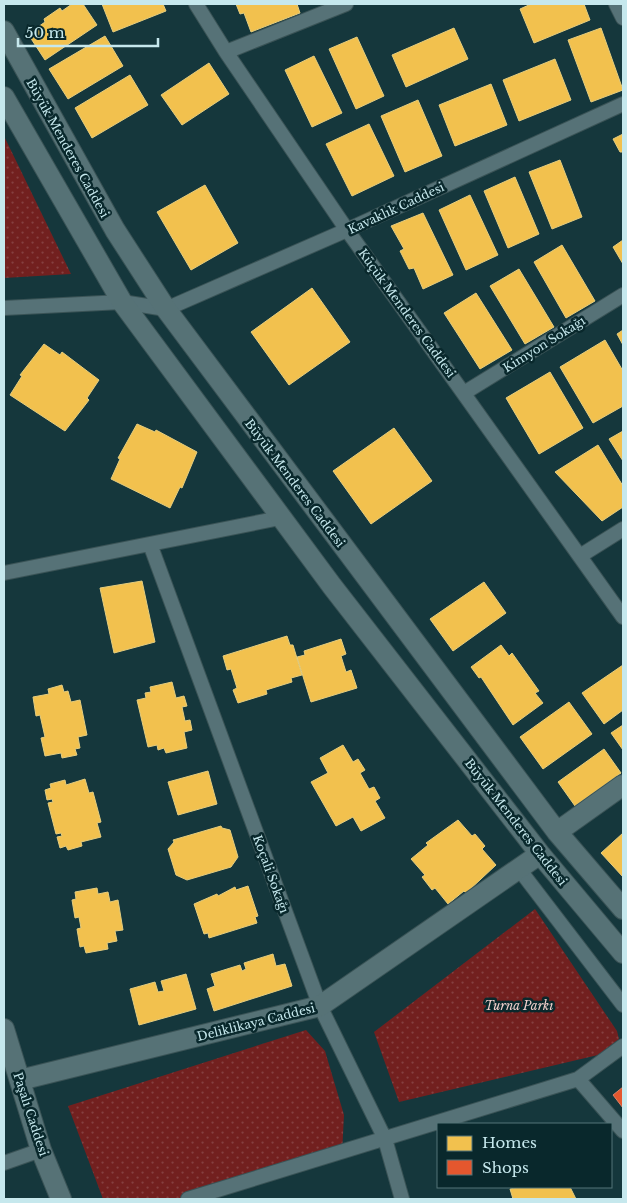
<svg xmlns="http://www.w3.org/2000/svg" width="627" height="1203" font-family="'Libre Baskerville',serif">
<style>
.park{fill:url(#park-dots)}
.homes{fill:#f2c14e;stroke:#e5cd7e}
.shops{fill:#e4572e;stroke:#db8267}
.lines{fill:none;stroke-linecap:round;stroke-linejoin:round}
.street-casing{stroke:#3a5356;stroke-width:16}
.secondary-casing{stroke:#3a5356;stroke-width:22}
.street{stroke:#567277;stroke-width:14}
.secondary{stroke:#567276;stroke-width:20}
.labels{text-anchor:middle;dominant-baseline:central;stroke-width:5;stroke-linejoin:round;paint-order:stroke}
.street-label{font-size:12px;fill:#c6e8ed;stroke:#09282c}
.park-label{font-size:12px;font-style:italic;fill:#f1d0cc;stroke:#09282c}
</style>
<defs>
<pattern id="park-dots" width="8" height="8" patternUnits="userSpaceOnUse" patternTransform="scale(1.25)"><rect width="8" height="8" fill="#72201f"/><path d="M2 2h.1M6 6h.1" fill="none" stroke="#854040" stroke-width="1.8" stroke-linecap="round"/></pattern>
</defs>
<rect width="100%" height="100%" fill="#15373c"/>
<path class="park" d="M4,136L71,274L4,278Z
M535,909L617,1031L619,1039L598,1055L399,1102L374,1032Z
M306,1030L325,1051L344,1115L342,1154L195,1199H103L68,1106Z"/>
<path class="homes" d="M72,4H83L97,25L45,60L28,34L45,22L44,19L60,8L62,11Z
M102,4H163L166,11L113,32Z
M236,4H297L300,13L251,32L244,13L240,14Z
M531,4H584L590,20L534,43L520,9Z
M454,28L468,59L406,87L392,55Z
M601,28L623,90L591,102L568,40Z
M105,36L123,66L68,99L49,69Z
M357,37L384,96L356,109L329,49Z
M314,56L342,113L312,127L285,70Z
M555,59L571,100L519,121L503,80Z
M209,63L229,94L182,125L161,95Z
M130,75L148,105L92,138L75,108Z
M491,84L507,125L455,146L439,105Z
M418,100L442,156L405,172L381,116Z
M369,124L394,176L352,196L326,144Z
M623,134V152H620L613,139Z
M560,160L582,217L552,229L529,172Z
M515,177L539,234L508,248L484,191Z
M205,185L238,243L191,270L157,212Z
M470,195L498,255L466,270L439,210Z
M423,213L453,275L423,289L414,268L409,269L400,251L404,249L391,226Z
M623,240V264L613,247Z
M562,245L595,301L566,318L534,262Z
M519,269L554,327L525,344L490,286Z
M312,288L350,342L289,385L251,332Z
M476,293L512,350L480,369L444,313Z
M623,330V345L617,334Z
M605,340L623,371V406L593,423L560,367Z
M44,344L60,355L62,352L99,380L87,398L89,400L65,431L10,395L22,376L20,375Z
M550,372L583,428L539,454L506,398Z
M137,424L155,432L156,430L197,452L182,488L180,487L170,508L111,479L120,459L118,458Z
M394,428L432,481L371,524L333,471Z
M623,431V461L609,439Z
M598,445L623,486V507L602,521L555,472Z
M142,581L155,642L114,653L100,588Z
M484,582L506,613L453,651L430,619Z
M287,636L290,645H293L302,675L291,678L292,682L266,690L267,694L238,703L233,690L237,688L231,669L227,670L223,656Z
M341,639L346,654L341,656L346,672L351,670L357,688L311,702L297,657L305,655L304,651Z
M501,645L509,656L512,653L539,691L535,693L543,703L513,725L481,677L479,678L471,667Z
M623,665V710L604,724L582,693Z
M172,682L176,698L184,696L187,706L182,707L185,721L190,720L192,730L184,732L187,748L166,753L164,748L158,750L157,745L148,747L137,700L146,698L145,693L151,692L150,687Z
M62,685L64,692L68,691L71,702L80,700L87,735L78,737L80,748L75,749L77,755L62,758L61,753L45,756L41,738L45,737L40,715L36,716L33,697L49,694L48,689Z
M569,702L592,734L543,769L520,737Z
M623,725V750L611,733Z
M343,745L353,762L358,759L365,770L360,773L369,789L374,787L380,798L375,801L385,818L361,831L353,817L336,826L311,782L328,773L320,758Z
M604,749L621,773L575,806L558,782Z
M208,771L217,804L178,815L168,782Z
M85,779L89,793L93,792L101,822L97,823L101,837L81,842L82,846L68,850L66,846L60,848L57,837L62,836L61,833L56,834L48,803L53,802L52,799L47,800L45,790L51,788L50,784L65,780L66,785Z
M458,820L472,836L475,834L485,846L482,849L496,865L466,893L464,891L448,904L435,888L432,890L422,877L425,875L411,859L428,845L426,843Z
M221,826L222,828L230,830L238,857L231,867L187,880L176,875L168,849L174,842L173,840Z
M623,833V877L601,853Z
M248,886L258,916L255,917L257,923L209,938L208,933L204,934L194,904L217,894L218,896L235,887L236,890Z
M97,888L98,894L108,892L110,902L118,900L123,930L115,931L117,941L107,943L108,949L86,953L84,946L80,947L77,929L81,928L79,917L75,918L72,900L76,899L75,892Z
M273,954L276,966L285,964L292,986L214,1011L207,989L215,986L211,974L240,965L242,971L246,969L244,963Z
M186,974L196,1009L139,1025L130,989L155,982L158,992L164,991L161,981Z
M519,1187H570L576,1199H513L510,1189Z"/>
<path class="shops" d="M623,1087V1108L613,1095Z"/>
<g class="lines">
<defs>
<path id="street" d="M196,4L226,52L347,230L623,617
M616,4L623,18
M226,52L346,4
M4,308L122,302L166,309L347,230L623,104
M464,393L623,295
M150,544L320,1006L385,1139L402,1199
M580,556L623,529
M4,573L280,518
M519,869L623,1005
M578,1079L623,1131
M4,1163L41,1150
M188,1199L578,1079L623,1046"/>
<path id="secondary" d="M4,31L115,230L166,309L557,832L623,909
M4,97L122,302L332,586L540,854L623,953
M557,832L623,785
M4,1029L41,1150L61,1199
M20,1080L320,1006L540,854"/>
</defs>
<use href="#street" class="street-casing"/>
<use href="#secondary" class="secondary-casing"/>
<use href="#street" class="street"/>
<use href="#secondary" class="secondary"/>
</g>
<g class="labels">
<g class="street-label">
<text transform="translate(68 148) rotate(61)">Büyük Menderes Caddesi</text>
<text transform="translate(396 208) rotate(-25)">Kavaklık Caddesi</text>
<text transform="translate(407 313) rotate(54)">Küçük Menderes Caddesi</text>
<text transform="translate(544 344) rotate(-32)">Kimyon Sokağı</text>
<text transform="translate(295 483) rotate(53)">Büyük Menderes Caddesi</text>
<text transform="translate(516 822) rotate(52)">Büyük Menderes Caddesi</text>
<text transform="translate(271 874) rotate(70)">Koçali Sokağı</text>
<text transform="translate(256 1022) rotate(-14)">Deliklikaya Caddesi</text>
<text transform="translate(31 1114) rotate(72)">Paşalı Caddesi</text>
</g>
<g class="park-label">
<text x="519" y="1005">Turna Parkı</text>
</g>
</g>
<rect width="627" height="1203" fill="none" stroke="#c6e8ed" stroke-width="10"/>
<rect x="437" y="1123" width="175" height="65" fill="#09282c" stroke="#557579"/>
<rect x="447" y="1136" width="25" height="15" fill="#f2c14e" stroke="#557579"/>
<text x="482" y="1148" font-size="15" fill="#c6e8ed">Homes</text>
<rect x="447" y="1160" width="25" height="15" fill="#e4572e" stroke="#557579"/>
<text x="482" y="1173" font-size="15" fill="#c6e8ed">Shops</text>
<path d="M18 38v8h140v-8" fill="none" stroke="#c6e8ed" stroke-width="2.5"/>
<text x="25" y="38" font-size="15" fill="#c6e8ed" stroke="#09282c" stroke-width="4" paint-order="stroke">50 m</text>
</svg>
